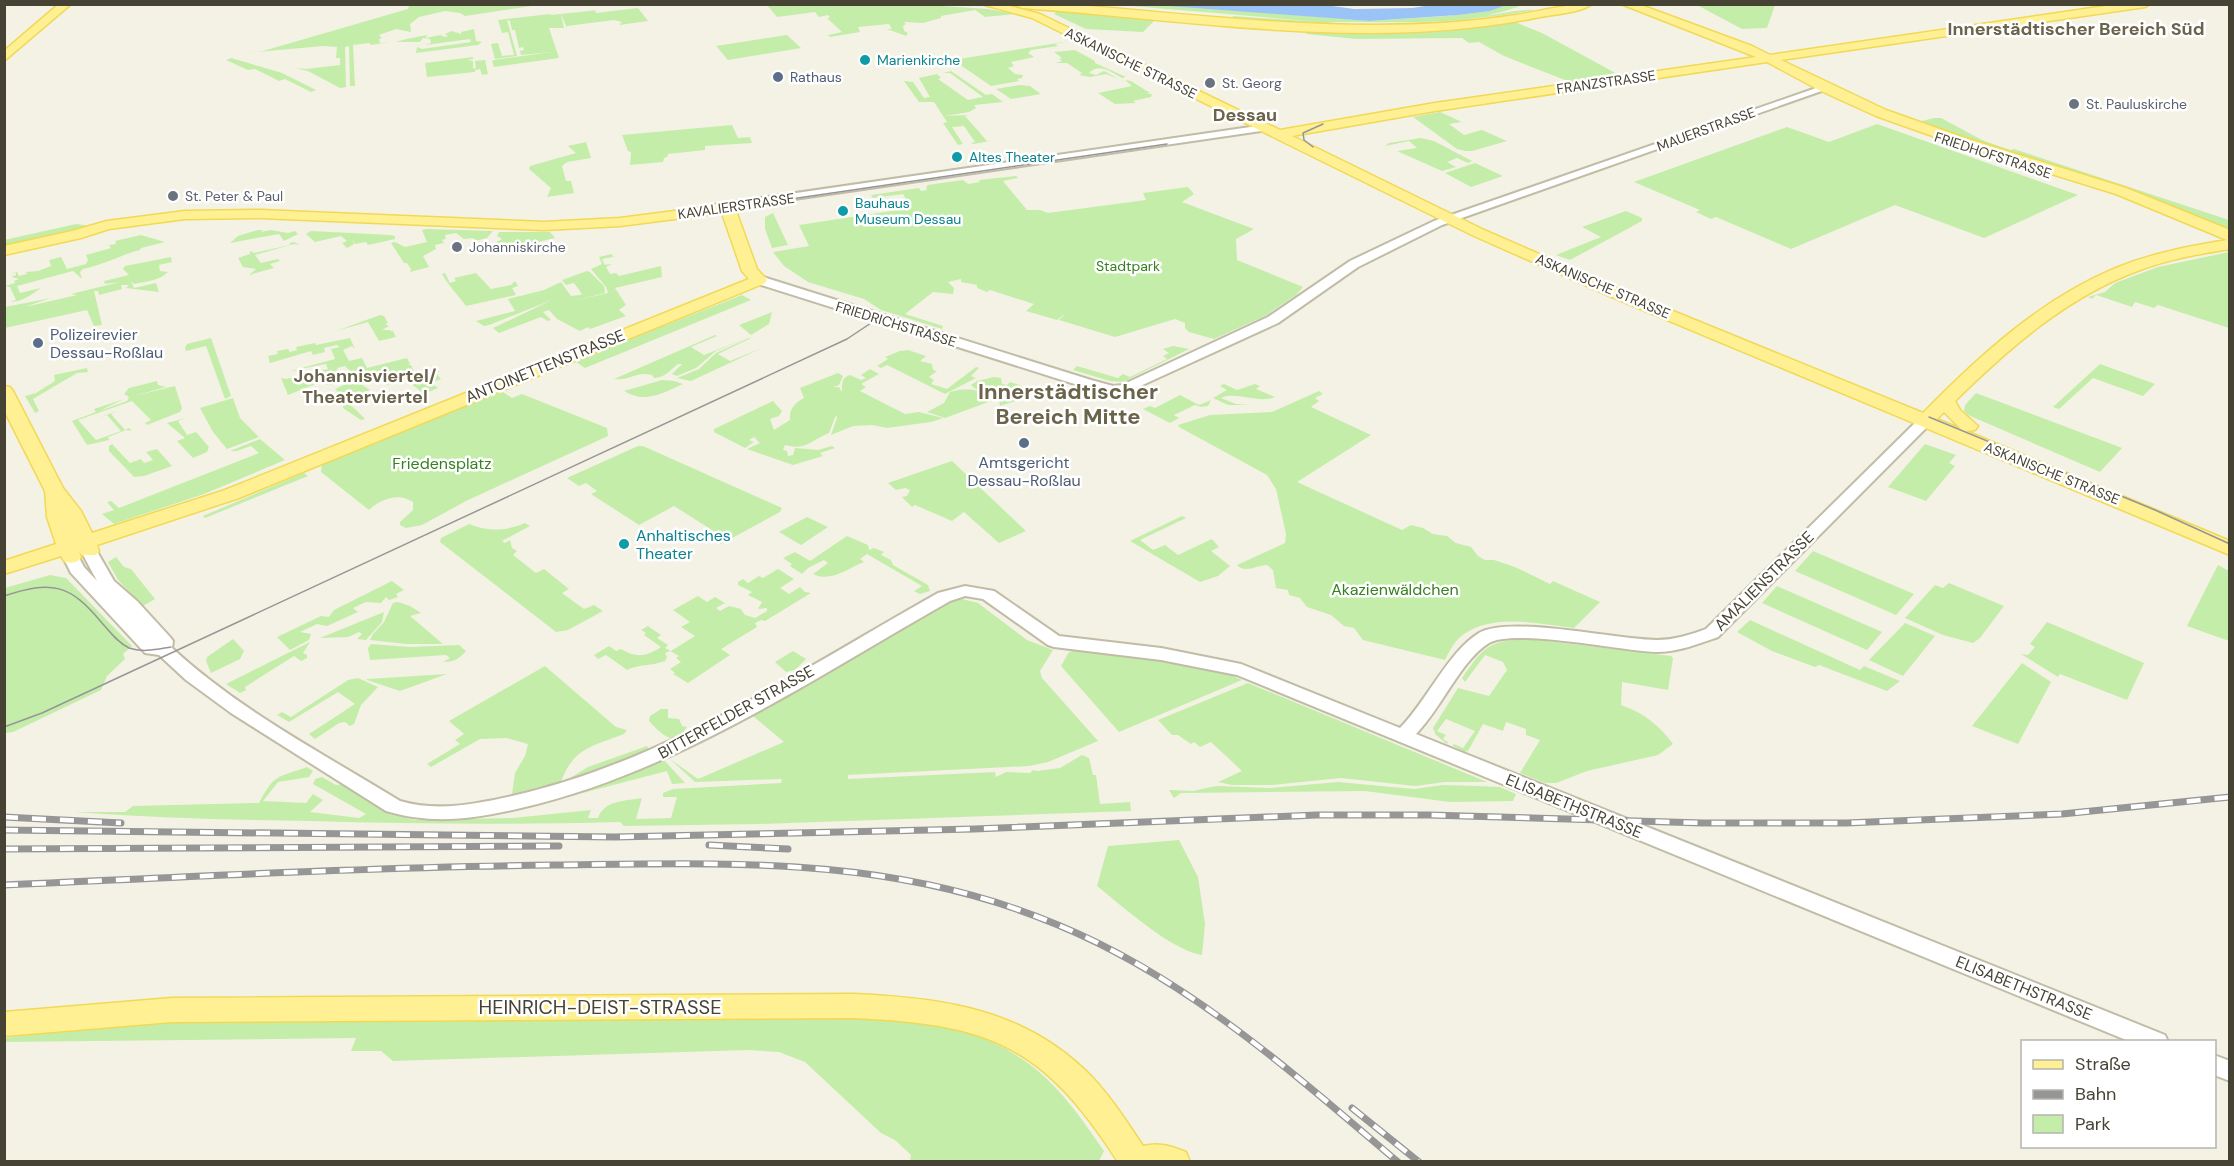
<svg xmlns="http://www.w3.org/2000/svg" width="2234" height="1166" font-family="'DM Sans',sans-serif">
<style>
.green{fill:#c4eda9}
.water{fill:#9ac4f8}
.lines{fill:none;stroke-linecap:round;stroke-linejoin:round}
.minor-casing{stroke:#c1bca6;stroke-width:4}
.major-casing{stroke:#f1d956;stroke-width:3}
.minor{fill:#fff;fill-rule:evenodd}
.major{fill:#fff093;fill-rule:evenodd}
.tram{stroke:#969696;stroke-width:1.5}
.rail-casing{stroke:#969696;stroke-width:7}
.rail{stroke:#fff;stroke-width:4.5;stroke-dasharray:14;stroke-linecap:butt}
.culture-dot{fill:#0f9aa8;stroke:#fff;stroke-width:2}
.service-dot{fill:#5c6f8a;stroke:#fff;stroke-width:2}
.worship-dot{fill:#6b7280;stroke:#fff;stroke-width:2}
.labels{text-anchor:middle;dominant-baseline:central;stroke-width:5;stroke-linejoin:round;paint-order:stroke}
.far-culture-label{font-size:14px;fill:#0d838f;stroke:#fff;text-anchor:start}
.far-street-label{font-size:14px;fill:#474334;stroke:#fff}
.far-service-label{font-size:14px;fill:#4e5e75;stroke:#fff;text-anchor:start}
.far-worship-label{font-size:14px;fill:#5b616d;stroke:#fff;text-anchor:start}
.far-park-label{font-size:14px;fill:#378020;stroke:#fff}
.service-label{font-size:16px;fill:#4e5e75;stroke:#fff;text-anchor:start}
.street-label{font-size:16px;fill:#474334;stroke:#fff}
.park-label{font-size:16px;fill:#378020;stroke:#fff}
.culture-label{font-size:16px;fill:#0d838f;stroke:#fff;text-anchor:start}
.far-district-label{font-size:18px;font-weight:bold;fill:#6b634a;stroke:#fff}
.neighbourhood-label{font-size:18px;font-weight:bold;fill:#6b634a;stroke:#fff}
.near-street-label{font-size:20px;fill:#474334;stroke:#fff}
.district-label{font-size:22px;font-weight:bold;fill:#6b634a;stroke:#fff}
</style>
<rect width="100%" height="100%" fill="#f4f2e5"/>
<path class="green" d="M406,5H538L465,16L460,13L445,11L419,17L410,24L411,32L396,29L379,35L382,38L379,39L380,43L390,42L371,45L369,43L353,45L355,86H350L349,46L345,47L346,87L340,88L308,71L295,68L306,69L340,65V58H336L337,47L323,46L247,53L263,51L408,9L409,6Z
M767,5H927L988,9L1015,14L985,17L975,10L941,16V18L923,23L904,22L906,24L903,26L904,31L908,33L906,36L887,29H892L889,24L858,27L860,32L830,37L828,35L842,32L827,18H830L828,15L819,17L815,12L777,17Z
M1120,5L1191,6L1369,21L1446,16L1490,11L1507,5H1522C1467,28 1388,21 1327,22C1370,30 1440,22 1484,16C1502,14 1517,9 1535,10C1434,28 1334,26 1232,19L1233,16L1321,22Z
M1697,5H1775L1767,28L1742,29Z
M638,8L648,21L619,25L622,22L614,20L567,26V28L561,14L564,28H549L559,58L494,67L492,61L494,60L551,52L521,55L520,51L524,50L523,47L519,48L515,30H512L510,21L507,20L517,56L495,59L491,44L498,43L502,56L514,55L508,32L502,33L498,20L550,14L551,15L598,10H595L596,13Z
M1073,10L1255,27L1336,31L1452,28L1557,14L1515,22L1542,33L1619,75L1570,82L1504,56L1479,42L1469,43L1462,38L1356,39L1307,34L1301,30Z
M1057,11L1156,19L1143,32L1086,29L1054,14Z
M474,29L476,41L482,42L478,45L416,53L417,47L422,49L471,42L470,39L425,45L431,43L430,39L423,38L420,42H396C404,39 418,37 427,35L426,38L440,35L445,37L448,36L445,34L452,31L461,34V32Z
M787,35L801,48L728,60L716,46Z
M1070,41L1055,44L1058,46L1031,50L1028,53L1034,57L1011,62L1014,66L1008,68L1015,74L1023,75L1022,78L1017,79L1019,81L991,86L953,60Z
M1075,50L1095,61V63L1126,77L1122,78C1109,71 1099,63 1089,73L1096,75L1104,71L1119,79L1106,74L1090,77L1079,75L1082,73L1067,63H1056L1062,61L1059,59L1062,58L1054,52Z
M473,57V59L468,60L473,61V69L476,68L475,61L485,60L488,74L482,75L480,69L475,70V72L427,77L425,63Z
M231,58L282,73L316,90L311,92L285,79L279,81L255,69L248,70L226,60Z
M951,71L986,95L992,94L1003,102L974,105L976,108L969,112L945,116L968,115L965,116L987,141H990L973,144L971,143L975,142L964,126L952,127L963,144L958,145L943,123L947,122L934,102H919L904,81L913,82L924,98L930,97L919,78L937,74L941,78L938,79L968,100L983,97L950,73H943Z
M1125,80L1131,81L1150,93L1146,94H1152L1151,97L1133,101L1136,103L1115,104L1098,93L1132,86Z
M1019,85L1030,86L1041,94L1011,99L996,89Z
M1440,112L1462,122L1449,124L1464,135L1482,130L1507,141L1472,151H1465L1457,149L1413,117Z
M1934,118H1941L1982,140L2010,150L2014,149L2229,220V230L2123,188L1918,122Z
M1877,124L2078,195L1984,238L1895,205L1791,249L1716,217L1711,219L1696,212L1700,210L1634,182L1787,127L1829,142Z
M732,125L738,138L750,137L752,143L705,146V150L668,154L667,157L664,158L663,162L630,165L631,152L628,151L622,135Z
M1421,138L1434,141L1472,161L1468,163L1457,158L1447,162L1456,167L1442,171L1397,151L1417,148L1409,141L1385,146L1389,143Z
M586,142L591,158L567,162L562,166L566,181H571L574,193L547,197L551,188L529,169L530,166L576,153L568,146Z
M1475,163L1503,176L1471,187L1445,173Z
M1016,176L1018,178L1003,181L1027,210H1040L1048,213L1146,200L1143,193L1188,187L1194,194L1182,202L1254,229L1236,239L1237,260L1303,287L1296,295L1265,316L1214,339L1189,332L1185,328V323L1175,319L1115,337L1059,320L1066,313L1057,320L1026,311L1034,304L990,290L987,292L977,288V285L961,282V279L948,282L954,288L953,294L933,292L905,314L943,326L942,329L881,310L864,299L808,282L784,266L773,252L809,246L799,225L911,208L903,194L873,198L871,195L919,188L921,191L927,190L926,187L928,185L963,180L968,184L980,182L979,180Z
M1626,211L1642,218V221L1570,260L1556,255L1601,237L1582,227Z
M773,213L788,245L772,248L765,229V217Z
M76,224L90,226L5,250L4,240Z
M427,229L493,231L487,238L475,241L473,238L464,239L456,233L445,235L446,239L442,240L444,243L435,245L436,249L423,256L429,267L410,272L411,269L407,263H404L391,243L395,242L405,247L427,242L422,230Z
M258,230H263L261,232L271,230L288,233L295,231L298,234L284,241L279,234L230,243L238,236Z
M311,231L390,235L395,236V239L368,245L366,242L355,244L352,240L354,244L347,248L342,243L347,241L341,236L315,242L306,234Z
M499,232H550L555,238L492,253L488,247L502,239L497,236Z
M141,235L165,242L141,248L140,250C120,255 106,264 83,269L80,272L82,279L73,271L17,286L20,293L41,288C31,295 24,301 10,302L16,300L10,287L5,286L15,283L14,281L19,279L11,277L16,275V273L10,274L17,272L19,276L27,274L26,272L38,271L51,266L49,260L61,257L67,269L86,264L88,260L86,255L111,248L109,245L116,244L115,241Z
M294,242L300,245L294,244L255,255L261,263L278,259L280,261L270,264L274,268L249,275L256,269L243,267L238,258L250,254V251L254,253L290,245V243Z
M2229,252V328L2158,305L2154,308L2135,302L2132,307L2096,295L2092,299L2088,297L2105,292L2115,283L2158,267Z
M612,254L613,257L602,259L605,265L612,264L606,267L610,274L616,273L619,276L661,266L662,277L615,288L626,305L619,310L626,316L590,329L588,327L580,331L557,319L549,310L543,312L551,320L548,321L541,317L499,333L493,328L552,300L489,325L484,326L476,321L515,311L508,299L544,290L561,282L571,296L580,295L582,294L574,283L566,285L562,280L587,271L590,272L604,286L605,293L573,301L608,293L606,287L591,269L602,264L599,257Z
M171,257L172,262L159,265L160,271L168,272C159,281 147,281 134,284L131,281L134,288L156,283L159,292L126,288L129,285H117H121L122,289L99,295L98,291H94L102,325L94,326L87,310L5,328V307L51,298L27,306H29L77,295L71,294L120,282L105,284L104,281L129,275L123,269L125,266Z
M445,273L450,283L456,281L454,278L476,273L491,289L511,285L515,281L518,286L512,288L516,295L466,306C458,295 448,285 442,274Z
M742,295L751,300L585,368L576,362L646,333L644,331L666,325Z
M772,312L769,324L751,335L739,325Z
M380,315L384,316L388,323L385,324L389,326L382,330H392L389,331H393L396,337L379,341L368,322L336,331Z
M715,335L717,336L691,347L704,355L747,338L716,351L696,368L677,376L672,374L682,364H678C669,371 666,377 654,378L652,375C636,371 631,381 614,379Z
M211,338L231,396L225,399L206,346L186,351L185,348L187,344Z
M350,338L355,349L352,346L343,350L349,361L362,358L367,368L407,358L410,364L407,365H411L414,371L405,375L406,378L421,371L423,375L441,371L436,373L441,379L431,383L438,388L424,394L409,382L410,381L408,378L387,385L370,373L363,375L369,381L361,384L370,390L346,400L365,419L361,420L343,408V404L333,395L327,397L338,392L335,389L348,383L347,381L340,382L349,379L344,375L351,372L345,366L337,368L338,370L323,377L319,371L328,369L326,364L290,371L335,359L331,349L340,347L337,345L324,348L325,352L313,355L311,351L270,363L268,356L278,354L277,351L288,349L290,352L297,350L296,347L315,343L316,345Z
M749,338H751L718,354L730,361L762,348L691,381L677,378L699,369L716,353Z
M1173,346L1189,349L1123,382L1110,381L1073,370L1077,366L1118,378L1123,374L1130,377L1167,359L1163,356L1169,353L1163,349Z
M908,350L926,356L920,361L932,364L933,370L937,371L929,377L934,380L931,384L947,389L976,367L979,368L971,376L976,378L945,394L887,365L881,368L877,366L888,359L885,357L900,351Z
M2100,364L2155,384L2143,396L2093,378L2059,409L2053,407Z
M87,368L88,372L77,373L33,399L39,411L35,413L25,396L36,393L55,381L54,375Z
M870,369L879,374L861,384L866,387L860,391L905,414L919,412L943,418L931,422L887,428L872,425L853,426L831,435L837,418L836,415L829,433C811,440 807,451 785,445L783,450L787,451L788,456L793,455L795,448L818,450L832,446L835,448L820,453L823,456L793,465L747,449L760,443L754,437L749,440L754,442L745,448L714,432V429L773,401L782,411L779,416L770,419L774,430L790,420C789,410 794,403 804,398L800,388L838,373L843,376L839,385L833,387H839L842,392C842,384 841,378 850,375L861,380L866,378L861,375Z
M314,372L317,373L315,378L325,382L337,380L338,383L330,385L318,383L288,395L281,378L286,379Z
M994,377L1001,378L1002,384L1007,385L1010,382L1020,385L1026,390H1015V395L1026,396L1025,398L1000,406L999,401L1006,389L1000,390L993,399C987,391 977,392 971,385L977,381Z
M662,380L674,381L683,384C663,393 645,404 624,391Z
M157,381L158,385L166,387L134,396L175,386L182,408L180,412L147,425L145,423L151,420L132,401L78,420L96,440L121,431L107,415L98,418L117,411L111,414L125,430L129,428L132,431L126,430L108,437L109,440L87,445L72,421L96,412L94,409L124,399L99,411L127,401L129,397L124,394L129,388Z
M1224,384L1237,390L1255,384L1260,386L1256,389L1275,397C1259,404 1234,391 1221,398L1236,404L1251,405H1228L1213,398L1227,390L1220,386Z
M958,390C970,389 984,389 991,401L945,418L927,412L944,403L950,392Z
M1319,391L1323,394L1315,398L1319,401L1311,407L1371,435L1297,482L1402,530L1411,525L1423,528L1433,534L1447,536L1456,543L1471,547L1478,556L1485,560H1494L1515,567L1550,584L1553,581L1600,602L1574,628C1540,624 1495,613 1464,634C1455,640 1450,650 1445,660L1363,640L1354,628L1344,626L1331,615L1307,607L1300,598L1289,595L1288,590L1276,588L1273,570L1267,565C1256,565 1246,574 1237,565L1285,543L1286,534L1276,489L1267,475L1179,427L1178,425L1210,415L1272,412Z
M503,392L512,398L522,394L607,428L608,436L466,501L422,525L406,528L400,525V522L413,510V502C399,492 380,499 369,510L321,472L322,463L488,395L490,397Z
M1976,393L2122,448L2100,472L1968,415L1964,411L1965,405Z
M1180,395L1199,405L1211,400L1208,406L1201,407L1195,405L1174,415L1179,418L1170,423L1143,409L1150,406L1155,408Z
M233,398L240,418L259,437L227,449L213,432L200,408Z
M186,418L178,421L187,435L196,432L209,447L207,452L193,458L177,441L185,438L167,423Z
M260,439L285,460L204,494L114,524L102,514L114,510L107,502L111,501L119,508L259,453L251,446L237,451H230Z
M112,444L130,463L141,459L144,463L153,460L146,452L157,449L172,466L144,476L134,477L109,451V446Z
M1925,444L1956,455L1949,463L1955,466L1926,501L1888,487Z
M638,446H643L782,508L780,512L721,544L717,541L723,537L674,506L639,525L591,494L597,491L586,483L579,486L567,478Z
M952,461L1026,531L999,543L964,512L952,521L915,505L912,507L902,497L907,496L910,490L905,488L896,490L888,483Z
M304,473L308,476L205,518L203,516Z
M1182,516L1186,518L1140,540L1153,550L1165,545L1178,555L1212,539L1219,547L1211,551L1230,566L1218,576L1200,582L1130,541Z
M807,517L828,527L801,545L779,532Z
M525,523L530,526L502,541L505,543L510,540L512,548L517,551L513,555L536,573L544,569L569,589L562,593L584,609L594,605L603,611L568,630L556,632L440,542L441,538L469,524C489,532 506,531 525,523Z
M847,536L868,545L869,550L874,548L884,552L881,555L891,560L893,565L928,585L930,591L920,594L914,591L922,586L867,554L860,559L864,562C848,568 831,583 813,574L828,563L824,560L808,568L802,574L790,566L792,564L783,558L795,552L810,561Z
M1813,551L1914,594L1896,615L1795,571Z
M116,557L124,567L131,569L155,599L143,606L118,580L108,562Z
M2218,565L2229,571V641L2187,626Z
M778,569L794,579L780,588L789,594L800,587L805,592L811,593L765,621L761,620L755,623L757,627L721,649L730,655L688,683L673,674L675,673L670,669L681,662L676,658L679,656L670,651L665,653L667,657L665,661C652,666 639,664 627,670L606,655L598,659L594,655L609,646L616,651L621,649C636,658 646,657 661,647L644,635L646,633L641,630L648,626L661,635L657,638L668,645L665,648L671,651L695,636L681,627L690,622L673,610L698,596L707,602L715,597L725,603L716,608L720,611L729,606L741,609L745,615L755,618L767,611V608L758,609L762,602L748,595L752,592L738,585V582L743,579L748,583L759,576L763,578Z
M50,575L66,578L132,646L123,654L125,659L107,676L101,690L13,732L5,733V588Z
M392,581L404,590L396,594L398,597L389,600L386,597L381,603L366,602L353,608L358,612L327,626L317,624L300,632L311,634L309,640L290,650L277,637L321,616L329,617L334,610Z
M1949,583L2004,606L1980,638L1973,643L1943,635L1905,618L1935,585L1943,588Z
M1777,586L1882,632L1867,650L1762,603Z
M958,598L978,603L1027,640L1053,650L1040,671L1042,678L1098,741L1048,762L1029,766L848,775V779L995,772L996,777L1006,772L1030,773L1033,770L1037,771L1060,768L1082,755L1089,758L1093,775H1096L1100,804L1130,802L1131,811L759,824L624,826L620,822C516,825 414,824 310,821C232,820 153,818 74,812H125L133,806L259,803C275,773 277,778 307,767L313,771L309,777L278,782L263,801L306,803L313,794L323,800L310,812L359,818L366,814L313,784L315,779L322,777L336,785L345,784L389,814L415,820L513,818L591,810L588,818H598C604,800 626,801 642,798L636,819L671,818L677,797H663V793L673,789L781,783L782,779L695,782L670,759L698,779L784,742L753,716L762,707L948,601Z
M398,602L410,606L421,613L410,616L443,644H406L370,640L373,634L384,622L393,603Z
M384,612L382,622L366,640L357,639L362,634L359,632L348,637L320,638Z
M1750,620L1860,670L1864,666L1900,681L1887,691L1819,665L1815,667L1772,651L1737,632Z
M2047,622L2144,663L2127,700L2060,674L2058,677L2021,654L2028,655L2035,647L2030,644Z
M1905,623L1935,636L1903,676L1869,660Z
M233,639L244,651L240,659L211,673L206,661L207,657Z
M1531,639L1671,656L1673,658L1668,690L1622,682L1621,705C1644,713 1659,725 1673,744L1658,755L1587,771L1556,783H1545L1520,773L1540,740L1526,735V729L1506,722L1503,731L1483,724L1468,751L1464,752L1453,746L1454,744L1463,748L1475,731L1446,719L1437,731L1446,735L1443,739L1448,742L1447,744L1436,735L1433,728L1458,688L1489,696L1507,670L1503,662L1485,655L1465,682L1462,678C1485,645 1489,640 1531,639Z
M310,642L303,653L307,655V658L301,661L294,656L245,687L246,690L240,693L226,684Z
M371,644L410,647L459,645L466,651C459,659 454,662 443,662L450,658L446,655L370,660L368,648Z
M793,651L806,659L795,670L786,672L775,662Z
M1074,651C1122,657 1200,659 1242,680L1119,732L1061,666L1069,652Z
M2022,663L2051,682L2018,744L1972,726Z
M545,666L616,727L627,730L624,734C593,746 573,748 561,782L512,794L515,773L525,756L528,744L506,738L480,739L431,767L427,764L460,744L455,740L464,734L449,721Z
M447,674L400,691L367,680V679Z
M358,678L378,687L361,705L354,724L350,726L345,722L339,723L315,739L309,734L355,704L338,692L289,722L277,715L282,712L291,717L348,680Z
M1248,683L1487,782H1445L1415,786L1341,778L1272,785H1232L1218,782L1242,771L1211,742L1200,747L1194,742L1191,744L1178,735H1172L1158,720Z
M661,709H668V718L679,719L682,726L687,727L684,731L685,736C671,745 658,731 649,721L650,716Z
M647,746L649,749L630,759L571,780L570,778L588,767Z
M664,760L685,783L672,784L667,771L552,801Z
M1338,782L1414,789L1443,785L1478,786L1500,787L1516,794L1513,801L1450,802L1365,791L1181,793L1174,798L1169,790L1193,791L1216,786L1270,788Z
M1179,840L1198,877L1205,924L1202,955C1172,951 1122,906 1097,886L1108,846Z
M803,1017C879,1018 961,1015 1025,1061C1058,1084 1082,1119 1104,1151L1099,1161H910L911,1155L895,1140L881,1133L805,1062L779,1052L748,1050L393,1061L381,1051H351L356,1038L5,1042L4,1038L135,1022Z"/>
<path class="water" d="M1318,4L1354,9L1413,8L1437,4L1507,5L1490,11L1458,15L1369,21L1156,5Z"/>
<g class="lines">
<defs>
<path id="minor" d="M1822,86L1830,88L1442,225L1358,267L1278,323L1125,393L1113,394L1081,386L755,283L753,280L759,276L763,277L1091,380L1113,386L1122,385L1268,317L1350,261L1434,221Z
M1264,125L1268,126V130L713,211L707,208L713,205Z
M1925,417L1930,418L1932,421L1930,424L1718,637C1698,644 1678,652 1656,652C1622,651 1514,628 1489,643C1461,660 1441,709 1416,734L2165,1035L2168,1042H2131L1237,675L1161,660L1054,647L1048,645L983,599L965,596L950,601C812,679 677,772 521,808C474,819 433,825 386,811L231,713L186,680L159,655L145,653L71,573L63,557L65,554H77L84,567L97,581L81,551L89,546L95,548L114,581L137,601L170,637L173,641L172,648C239,710 322,753 400,801C437,812 476,804 512,796C667,761 801,670 938,593L965,586L994,591L1059,636L1161,648L1241,664L1400,728C1427,701 1448,652 1479,633C1510,615 1617,640 1657,640C1674,640 1690,635 1706,629L1920,418Z
M2214,1055L2230,1061V1081L2214,1075Z"/>
<path id="major" d="M59,4H71L4,61V51Z
M981,4H1002L1040,14L1280,130L1435,103L1756,57L1621,4H1638L1752,46L1770,55L2119,4H2150L2145,7L1781,60L1886,110L1965,138L2126,188L2230,230V249C2199,254 2169,259 2140,270C2068,296 2009,348 1955,401L1960,410L1978,426L1975,430L1966,431L2230,541V555L1612,297L1474,236L1032,18ZM1767,62L1821,91L1876,116L1955,144L2116,194L2227,240C2190,246 2152,253 2116,268C2041,299 1979,356 1923,413L1624,291L1484,230L1292,136L1435,111ZM1944,412L1961,429L1937,419Z
M1063,4C1167,12 1271,25 1376,25C1423,25 1470,22 1516,15C1542,11 1566,4 1592,4C1580,13 1555,14 1540,17C1373,52 1191,20 1022,8L1016,5Z
M727,202L732,203L735,208L757,269L767,280L765,283L239,498L97,545L99,551L96,555H82L79,552L81,557L78,561L71,563L64,561L61,556L4,574V561L56,544L47,517L45,491L4,410V386L10,387L13,391L63,488L81,511L92,533L225,490L749,279L742,271L722,213L620,226L544,230L260,218L185,219L109,229L81,238L4,255V246L72,231L107,221L185,211L260,210L544,222L620,218L721,205Z
M854,994C944,998 1025,1009 1091,1076C1111,1097 1127,1122 1143,1146C1159,1142 1171,1146 1186,1152L1190,1162H1118C1043,1045 990,1024 854,1018L172,1022L4,1036V1012L172,998Z"/>
</defs>
<use href="#minor" class="minor-casing"/>
<use href="#major" class="major-casing"/>
<use href="#minor" class="minor"/>
<use href="#major" class="major"/>
<path class="tram" d="M1313,147L1304,140L1303,133L1323,124
M791,199L1167,144
M1929,417L2155,510L2230,544
M4,596C52,580 70,584 102,623C110,632 118,643 129,648C143,653 158,649 171,647
M4,727L42,713L847,339L871,323"/>
<defs>
<path id="rail" d="M4,817L121,823
M4,830L615,837L974,829L1317,815H1429L1703,823H1846L2062,814L2230,797
M709,845L788,849
M4,849L559,846
M4,885C187,877 370,867 554,865C730,863 892,855 1058,925C1187,978 1293,1073 1398,1162
M1352,1108L1419,1162"/>
</defs>
<use href="#rail" class="rail-casing"/>
<use href="#rail" class="rail"/>
</g>
<g class="culture-dot">
<circle cx="865" cy="60" r="6"/>
<circle cx="957" cy="157" r="6"/>
<circle cx="843" cy="211" r="6"/>
<circle cx="624" cy="544" r="6"/>
</g>
<g class="service-dot">
<circle cx="778" cy="77" r="6"/>
<circle cx="38" cy="343" r="6"/>
<circle cx="1024" cy="443" r="6"/>
</g>
<g class="worship-dot">
<circle cx="1210" cy="83" r="6"/>
<circle cx="2074" cy="104" r="6"/>
<circle cx="173" cy="196" r="6"/>
<circle cx="457" cy="247" r="6"/>
</g>
<g class="labels">
<g class="far-culture-label">
<text x="877" y="60">Marienkirche</text>
<text x="969" y="157">Altes Theater</text>
<text x="855" y="203">Bauhaus<tspan x="855" dy="16">Museum Dessau</tspan></text>
</g>
<g class="far-street-label">
<text transform="translate(1131 63) rotate(26)">ASKANISCHE STRASSE</text>
<text transform="translate(1606 82) rotate(-8)">FRANZSTRASSE</text>
<text transform="translate(1706 129) rotate(-20)">MAUERSTRASSE</text>
<text transform="translate(1993 155) rotate(18)">FRIEDHOFSTRASSE</text>
<text transform="translate(736 206) rotate(-8)">KAVALIERSTRASSE</text>
<text transform="translate(1603 286) rotate(23)">ASKANISCHE STRASSE</text>
<text transform="translate(896 324) rotate(17)">FRIEDRICHSTRASSE</text>
<text transform="translate(2052 473) rotate(22)">ASKANISCHE STRASSE</text>
</g>
<g class="far-service-label">
<text x="790" y="77">Rathaus</text>
</g>
<g class="far-worship-label">
<text x="1222" y="83">St. Georg</text>
<text x="2086" y="104">St. Pauluskirche</text>
<text x="185" y="196">St. Peter &amp; Paul</text>
<text x="469" y="247">Johanniskirche</text>
</g>
<g class="far-park-label">
<text x="1128" y="266">Stadtpark</text>
</g>
<g class="service-label">
<text x="50" y="334">Polizeirevier<tspan x="50" dy="18">Dessau-Roßlau</tspan></text>
<text x="1024" y="462" text-anchor="middle">Amtsgericht<tspan x="1024" dy="18">Dessau-Roßlau</tspan></text>
</g>
<g class="street-label">
<text transform="translate(545 366) rotate(-22)">ANTOINETTENSTRASSE</text>
<text transform="translate(1764 581) rotate(-45)">AMALIENSTRASSE</text>
<text transform="translate(736 712) rotate(-29)">BITTERFELDER STRASSE</text>
<text transform="translate(1574 806) rotate(22)">ELISABETHSTRASSE</text>
<text transform="translate(2024 988) rotate(22)">ELISABETHSTRASSE</text>
</g>
<g class="park-label">
<text x="442" y="463">Friedensplatz</text>
<text x="1395" y="589">Akazienwäldchen</text>
</g>
<g class="culture-label">
<text x="636" y="535">Anhaltisches<tspan x="636" dy="18">Theater</tspan></text>
</g>
<g class="far-district-label">
<text x="2076" y="29">Innerstädtischer Bereich Süd</text>
<text x="1245" y="115">Dessau</text>
</g>
<g class="neighbourhood-label">
<text x="365" y="376">Johannisviertel/<tspan x="365" dy="21">Theaterviertel</tspan></text>
</g>
<g class="near-street-label">
<text x="600" y="1007">HEINRICH-DEIST-STRASSE</text>
</g>
<g class="district-label">
<text x="1068" y="391">Innerstädtischer<tspan x="1068" dy="25">Bereich Mitte</tspan></text>
</g>
</g>
<rect width="2234" height="1166" fill="none" stroke="#474334" stroke-width="12"/>
<rect x="2021" y="1040" width="195" height="108" fill="#ffffff" stroke="#b5b4ae" stroke-width="1.5"/>
<rect x="2033" y="1060" width="30" height="9" fill="#fff093" stroke="#b5b4ae" stroke-width="1.5"/>
<text x="2075" y="1070" font-size="18" fill="#474334">Straße</text>
<rect x="2033" y="1090" width="30" height="9" fill="#969696" stroke="#b5b4ae" stroke-width="1.5"/>
<text x="2075" y="1100" font-size="18" fill="#474334">Bahn</text>
<rect x="2033" y="1115" width="30" height="18" fill="#c4eda9" stroke="#b5b4ae" stroke-width="1.5"/>
<text x="2075" y="1130" font-size="18" fill="#474334">Park</text>
</svg>
